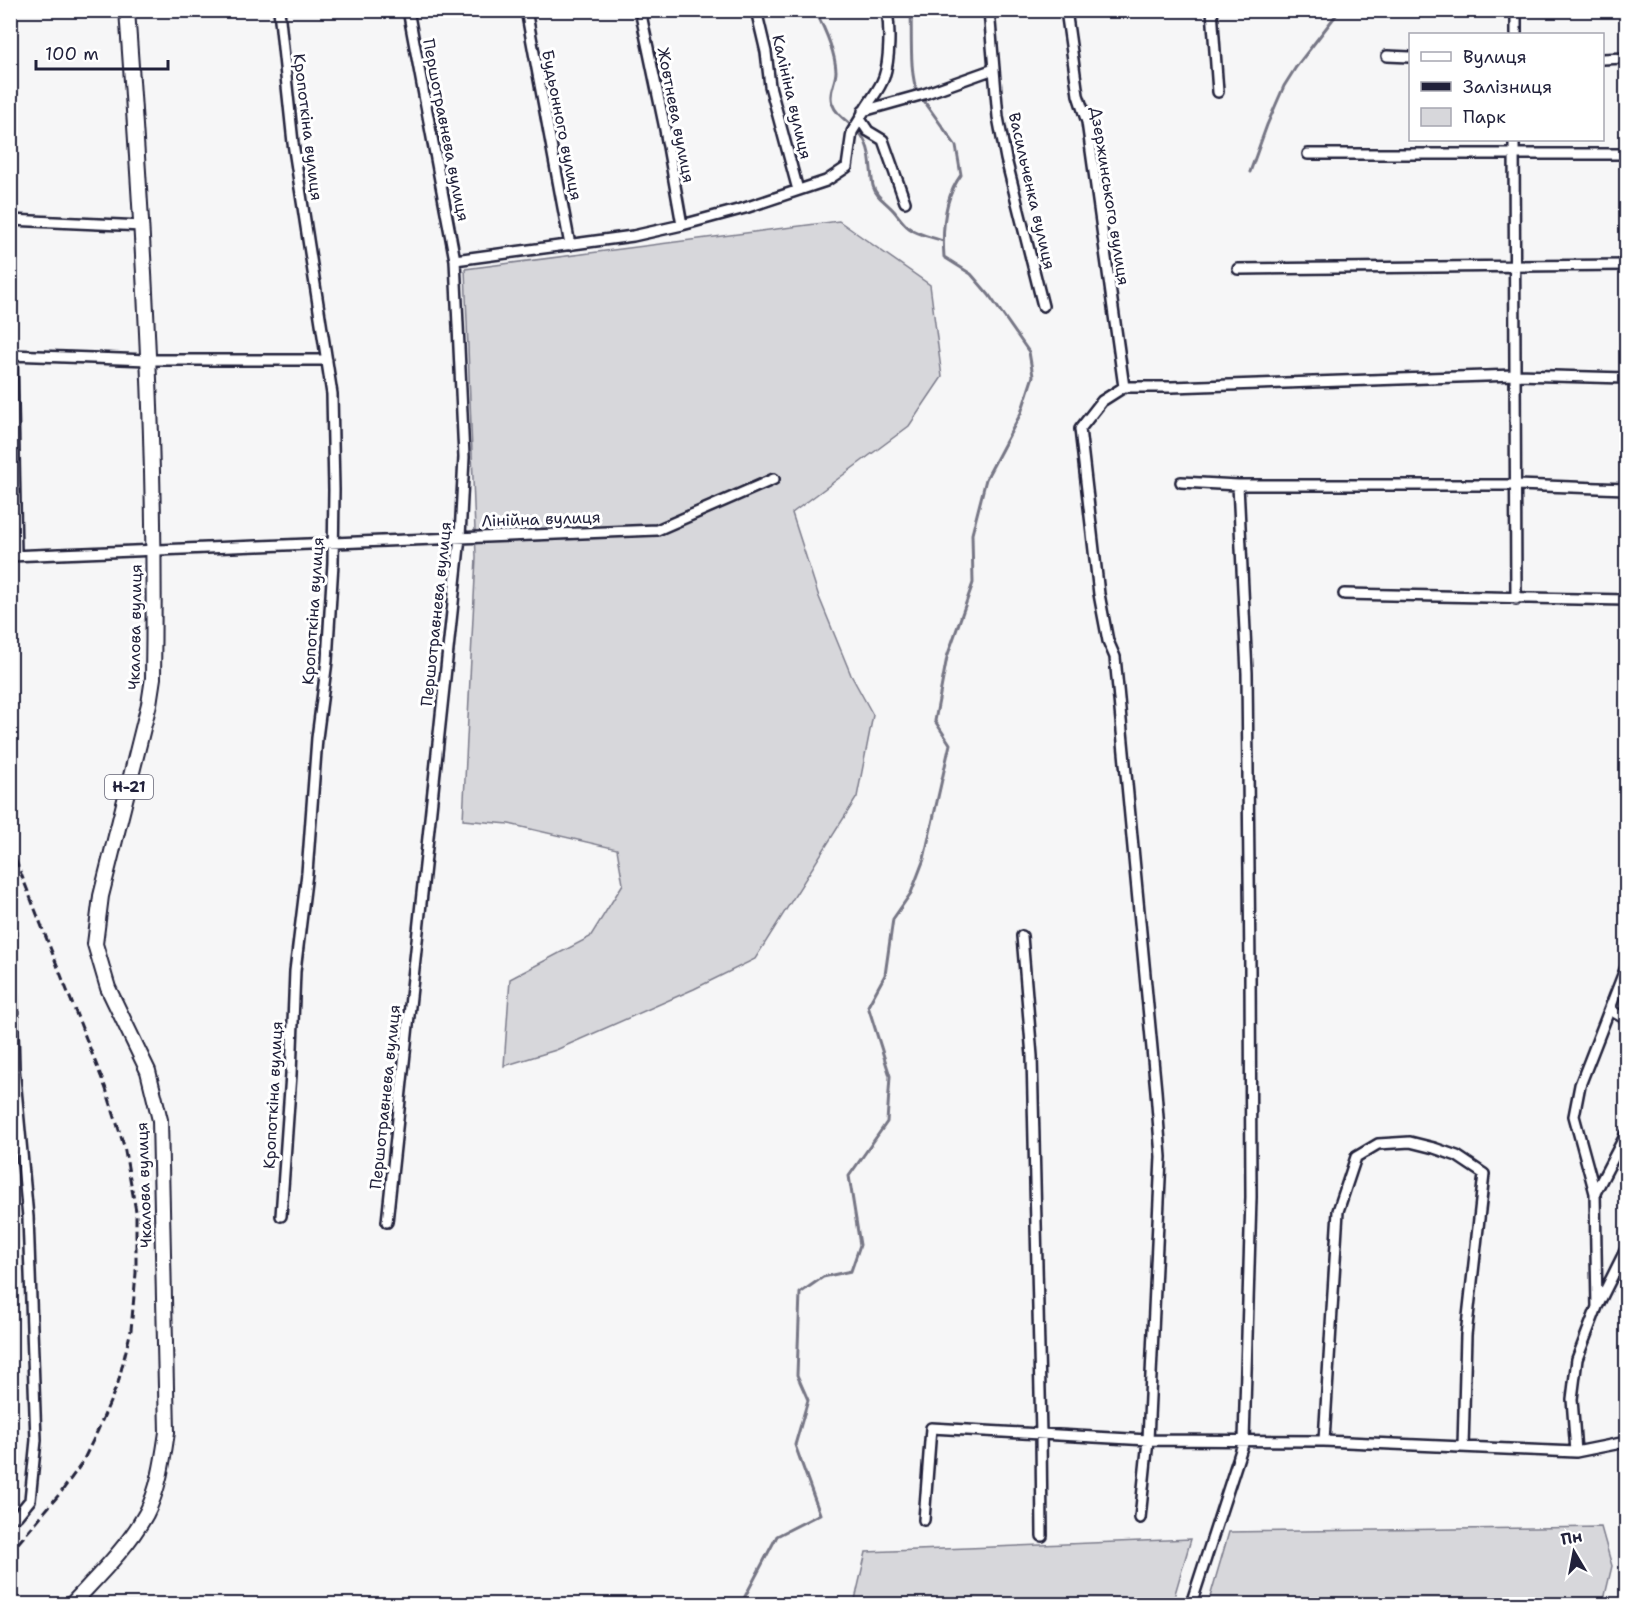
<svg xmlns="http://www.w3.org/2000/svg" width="1637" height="1615" font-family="'Shantell Sans',sans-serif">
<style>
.green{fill:#d7d7db;stroke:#7c7c8b;stroke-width:1.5}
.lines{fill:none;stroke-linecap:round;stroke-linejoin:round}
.stream{stroke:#767685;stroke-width:3}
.minor-casing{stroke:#22223b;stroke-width:14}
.primary-casing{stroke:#22223b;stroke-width:18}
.minor{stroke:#fff;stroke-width:9}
.primary{stroke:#fff;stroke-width:14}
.rail{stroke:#22223b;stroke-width:3;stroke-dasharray:9 4.5;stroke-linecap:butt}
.labels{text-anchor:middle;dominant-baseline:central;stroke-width:6;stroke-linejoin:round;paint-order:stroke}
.shield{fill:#fff;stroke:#646476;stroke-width:1.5}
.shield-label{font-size:15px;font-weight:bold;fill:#22223b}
.street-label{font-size:16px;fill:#22223b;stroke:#fff}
</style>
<rect width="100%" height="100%" fill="#f6f6f7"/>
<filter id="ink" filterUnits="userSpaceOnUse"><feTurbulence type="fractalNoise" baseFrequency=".0167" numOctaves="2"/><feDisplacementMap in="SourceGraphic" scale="12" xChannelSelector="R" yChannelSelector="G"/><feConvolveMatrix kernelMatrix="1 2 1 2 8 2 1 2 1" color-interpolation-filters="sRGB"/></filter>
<g filter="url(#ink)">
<path class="green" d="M839,221L930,285L942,377L909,426L792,513L819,597L851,675L873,715L857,797L755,959L694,989L556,1050L504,1066L510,979L590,937L623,884L617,849L509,824L463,820L476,557L465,269Z
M1601,1527L1612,1566L1603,1604H1208L1229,1532Z
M1191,1539L1172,1604H854L866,1552Z"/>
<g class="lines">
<path class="stream" d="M815,10C824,27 835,52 836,71C836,82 828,92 832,103C837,118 854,124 862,136C872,151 870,170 873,186C876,196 883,200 890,207C897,213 901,222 909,228C918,235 932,237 943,241
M911,10C912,28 909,79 918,92
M1250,172L1267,125L1284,86L1296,67L1340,10
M741,1604L777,1536L820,1514L795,1445L808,1400L797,1375L800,1293L823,1277L851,1271L860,1245L849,1176L887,1122L890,1076L868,1006L885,975L893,919L911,893L924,859L950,744L935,721L947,657L973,583L972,534L986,479L1021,413L1033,376L1029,352L989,295L971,274L944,257C942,230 944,198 961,175L956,146L922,98"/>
<defs>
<path id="minor" d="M279,10L293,143L332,394L334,490L333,563L327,661L317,738L307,873L295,971L291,1074L281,1216
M526,10L570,245
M640,10L664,124L682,225
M756,10L766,52L770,86L798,190
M887,10C890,29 890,59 884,77C879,92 866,104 860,119L868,131L883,140L905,202
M989,10L998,117L1006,159L1043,306
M1066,10L1078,95L1087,122L1124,387
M1212,10L1218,92
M1516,34V10
M1387,56L1410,57
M1602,59L1626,58
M863,111L924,94L994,69
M1514,140L1516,599
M1308,154H1626
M10,220L143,226
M455,260L633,236L682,225L745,208L826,181L847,167L852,132L860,119
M1238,269L1626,265
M10,355L148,360H327
M12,355L16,555
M1181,482L1238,485H1516L1626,489
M10,556L657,530L774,479
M1344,594L1626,600
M10,914L14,1068L28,1217L36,1440L30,1500L17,1516H10
M1022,936L1032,1056L1041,1434L1042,1536
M1610,1010L1626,1019
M1595,1193L1626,1134
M387,1222L460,537L464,457L455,260L408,10
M1598,1305L1626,1249
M1324,1441L1338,1211L1356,1157L1378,1144L1410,1142L1434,1148L1457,1156L1484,1174L1466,1335L1463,1447
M1576,1452L1626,1442
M1140,1518L1148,1440L1161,1157L1156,1091L1115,657L1108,641L1099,594L1080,429L1102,401L1124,387H1172L1514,375L1626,378
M924,1520L931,1428L1148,1440L1324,1441L1576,1452L1572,1399L1577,1359L1597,1307L1595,1193L1574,1116L1580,1085L1626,967
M1191,1604L1244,1441L1251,1197L1250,970L1247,673L1238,485"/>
<path id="primary" d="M72,1604C98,1576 127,1548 146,1514C159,1489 163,1459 167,1432L160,1120L148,1071L108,988L95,944L101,896L149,704L153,678C157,455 143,232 127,10"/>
</defs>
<use href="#minor" class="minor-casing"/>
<use href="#primary" class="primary-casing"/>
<use href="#minor" class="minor"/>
<use href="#primary" class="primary"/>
<path class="rail" d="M10,846L106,1089L124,1146L136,1211V1273L131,1330L118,1383L98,1430L82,1463L62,1491L10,1553"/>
</g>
</g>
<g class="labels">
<rect class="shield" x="105" y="775" width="48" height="24" rx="4.5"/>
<g class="shield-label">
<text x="129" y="787">Н-21</text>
</g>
<g class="street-label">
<text transform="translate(792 97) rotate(77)">Калініна вулиця</text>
<text transform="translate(676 115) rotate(79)">Жовтнева вулиця</text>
<text transform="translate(562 125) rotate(79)">Будьонного вулиця</text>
<text transform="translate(308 127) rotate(83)">Кропоткіна вулиця</text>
<text transform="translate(446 130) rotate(79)">Першотравнева вулиця</text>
<text transform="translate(1032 191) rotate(77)">Васильченка вулиця</text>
<text transform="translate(1110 196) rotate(81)">Дзержинського вулиця</text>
<text transform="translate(541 519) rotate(-2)">Лінійна вулиця</text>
<text transform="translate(313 611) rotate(-86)">Кропоткіна вулиця</text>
<text transform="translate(436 614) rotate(-84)">Першотравнева вулиця</text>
<text transform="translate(135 627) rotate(-89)">Чкалова вулиця</text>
<text transform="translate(273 1095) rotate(-87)">Кропоткіна вулиця</text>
<text transform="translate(385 1097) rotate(-84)">Першотравнева вулиця</text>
<text transform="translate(144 1185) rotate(-92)">Чкалова вулиця</text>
</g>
</g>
<rect width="1637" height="1615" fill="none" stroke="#fff" stroke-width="36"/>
<rect x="18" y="18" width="1601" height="1579" fill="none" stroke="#22223b" stroke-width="2" filter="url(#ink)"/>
<rect x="1409" y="33" width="195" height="108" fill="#ffffff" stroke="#a7a7b1" stroke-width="1.5"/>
<rect x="1421" y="52" width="30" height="9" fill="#ffffff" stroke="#a7a7b1" stroke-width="1.5"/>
<text x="1463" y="63" font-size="18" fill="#22223b">Вулиця</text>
<rect x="1421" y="82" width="30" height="9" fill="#22223b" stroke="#a7a7b1" stroke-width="1.5"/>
<text x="1463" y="93" font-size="18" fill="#22223b">Залізниця</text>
<rect x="1421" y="108" width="30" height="18" fill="#d7d7db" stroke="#a7a7b1" stroke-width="1.5"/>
<text x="1463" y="123" font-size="18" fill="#22223b">Парк</text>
<g transform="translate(1574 1552) rotate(350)" stroke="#ffffff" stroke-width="4.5" paint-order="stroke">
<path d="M0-4.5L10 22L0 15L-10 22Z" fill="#22223b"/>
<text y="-9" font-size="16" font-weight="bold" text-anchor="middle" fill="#22223b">Пн</text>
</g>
<path d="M36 60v9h132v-9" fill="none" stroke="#22223b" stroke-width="3"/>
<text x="45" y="60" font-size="18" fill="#22223b" stroke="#ffffff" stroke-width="4.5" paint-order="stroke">100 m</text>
</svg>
